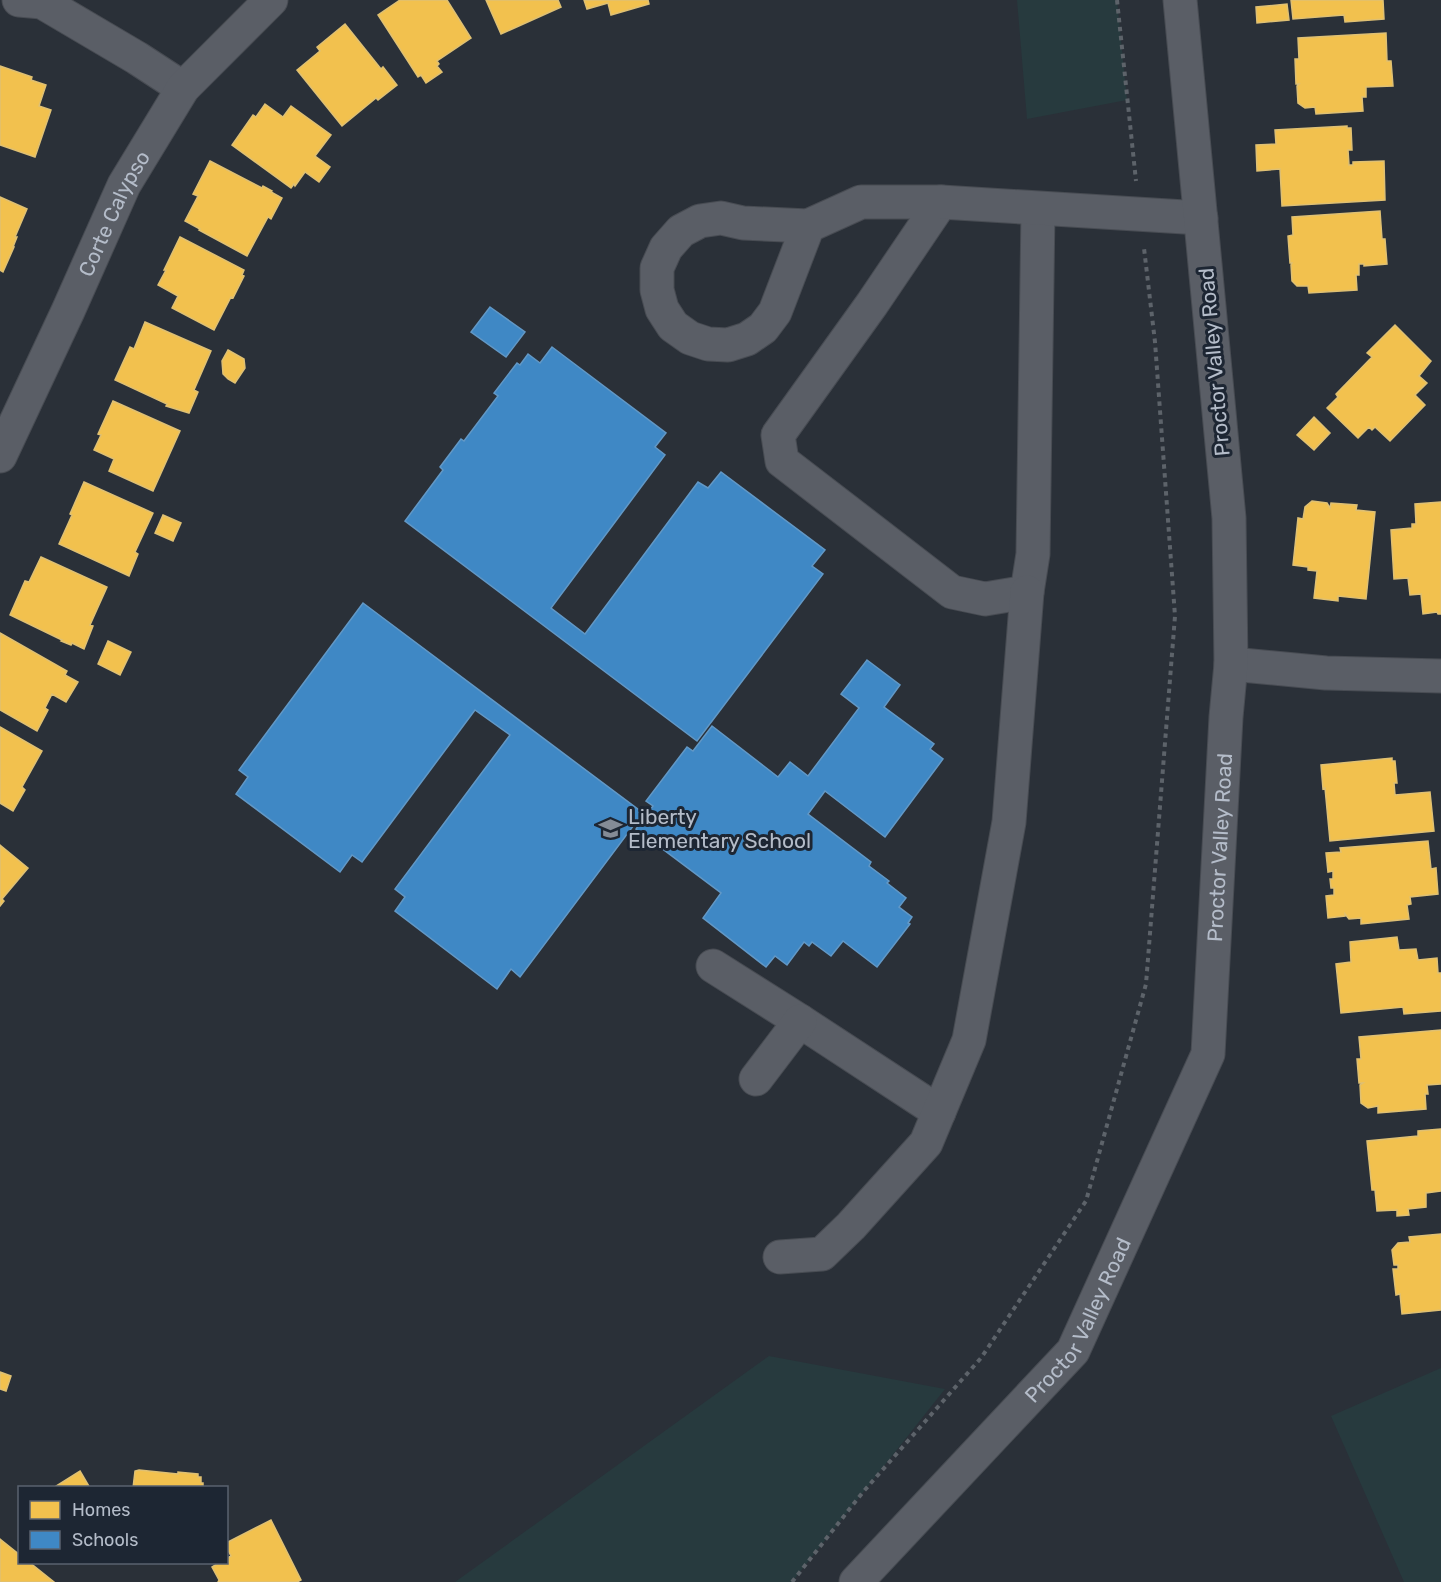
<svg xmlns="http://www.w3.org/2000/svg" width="1441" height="1582" font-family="Rubik,sans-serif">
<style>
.green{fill:#273a3e}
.homes{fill:#f2c14e;stroke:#dfc073;stroke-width:1.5}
.schools{fill:#3f88c5;stroke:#6298c6;stroke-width:1.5}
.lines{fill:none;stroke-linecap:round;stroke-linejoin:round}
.minor-casing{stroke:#484c53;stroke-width:35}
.path{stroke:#5d636a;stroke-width:4;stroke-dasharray:4.5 4.5;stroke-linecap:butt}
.minor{stroke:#5a5e66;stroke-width:33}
.labels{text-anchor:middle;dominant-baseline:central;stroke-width:6;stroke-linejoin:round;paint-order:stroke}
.street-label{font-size:21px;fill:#b4bcc9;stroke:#1d2633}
.poi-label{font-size:21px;fill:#b4bcc9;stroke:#1d2633;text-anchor:start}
</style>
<rect width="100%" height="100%" fill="#2a3038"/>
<path class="green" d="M1017,0H1117L1127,100L1027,119Z
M769,1356L945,1389L792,1582H455Z
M1441,1368V1582H1404L1331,1416Z"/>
<path class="homes" d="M400,0H447L471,38L437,61L439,64L437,66L442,72L426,83L421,75L418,77L378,15Z
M486,0H558L561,7L501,34Z
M584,0H648L649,4L611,15L608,3L587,9Z
M1291,0H1383L1384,19L1345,22L1344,15L1293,19Z
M1287,4L1289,20L1257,23L1256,7Z
M345,24L381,69L383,67L397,85L378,100L376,98L342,126L297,70L320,51L317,47Z
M1386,33L1387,61H1391L1393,86L1366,87V97H1362L1363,111L1316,114L1315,107L1305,108L1298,103L1297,86L1299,84H1296L1295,59H1299L1298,38Z
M0,66L32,77L31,80L46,85L39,106L51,110L35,157L0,145Z
M265,104L283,117L291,106L331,135L315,156L330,167L319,182L305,172L295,186L294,184L291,188L232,145L253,115L256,117Z
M1347,126V128H1351L1352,150H1348L1349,165H1353V162L1384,161L1385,200L1282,206L1280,169L1257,171L1256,145L1276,144L1275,130Z
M210,161L262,188L263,186L272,191L271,192L282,198L271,219L268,217L247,256L199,230L200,229L185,221L198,196L193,194Z
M0,197L27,209L15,237H17L13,247H14L3,272L0,270Z
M1380,211L1382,239H1385L1387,264L1364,266V264H1359V275H1356L1357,290L1309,293L1308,286H1297L1292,281L1291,265L1292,263H1290L1288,236L1293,235L1292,217Z
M180,237L244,270L242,275L244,276L233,298L231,297L214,330L172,308L178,296L158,285L166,270H164Z
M145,322L211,351L194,390L198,392L189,413L166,406L167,404L115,380L130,347L134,349Z
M1395,325L1431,361L1419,376L1427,383L1415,395L1425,405L1390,441L1375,427L1372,430L1369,427L1358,438L1327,408L1338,397L1336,394L1372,357L1367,353Z
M228,350L244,359L245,368L235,383L228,379L223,374L222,361Z
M113,401L180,431L153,491L109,471L114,459L94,450L101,435L98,434Z
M1314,417L1330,433L1314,450L1297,435Z
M84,482L153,513L135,552L138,554L129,576L59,544L72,515L70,514Z
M1312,501L1327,503L1330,508L1331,503L1357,505L1356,510L1375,512L1366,599L1338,596V601L1314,598L1317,571L1308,570V567L1293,565L1298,518L1303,519L1305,507Z
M1441,502V614H1438L1437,612L1423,614L1421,594L1410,595L1408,578L1394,579L1391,530L1412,528V524H1416L1415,504Z
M163,515L181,523L173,541L155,533Z
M41,557L107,587L90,625L93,626L84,649L72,643L71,645L61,641L62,640L10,615L25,581L29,582Z
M0,633L67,671L65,675L78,682L66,702L52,694L45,708L48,710L37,731L0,710Z
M108,641L131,652L120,675L98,664Z
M0,727L42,751L22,787L25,790L13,811L0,803Z
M1392,758V761H1395L1397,783H1394L1395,795L1430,792L1434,831L1330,841L1325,788L1323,789L1321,765Z
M1428,841L1431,869L1436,868L1438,894L1410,897L1411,904L1407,905L1409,919L1361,924V918L1349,919L1345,914V916L1328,918L1326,896L1334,895V888H1331L1330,879H1333V871L1328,872L1326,853L1341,852L1340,848Z
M0,845L28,868L2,899L4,901L0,906Z
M1397,937L1399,950L1416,949L1418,960L1437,958L1438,973H1441V1011L1404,1014L1403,1007L1341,1013L1336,964L1351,962L1350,942Z
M1441,1030V1084L1427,1085L1428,1094H1425L1426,1109L1378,1113V1106L1368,1108L1361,1103L1360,1085L1363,1083H1359L1357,1059H1361L1359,1037Z
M1441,1129V1191L1426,1193V1207L1408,1209L1409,1215L1397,1216V1210L1377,1211L1375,1190H1372L1367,1141L1418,1136V1131Z
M1441,1234V1310L1402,1314L1400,1294L1396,1295L1393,1269H1398V1265H1394L1392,1250L1398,1243L1410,1242L1409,1237Z
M0,1372L11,1376L6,1391L0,1389Z
M139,1470L178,1474V1472L198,1474V1477H201V1483H203V1488H133L135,1471Z
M80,1471L90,1488H53Z
M271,1520L301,1580L297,1582H218L219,1580L212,1567L220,1562H226V1559L231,1556L226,1547V1543Z
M0,1539L20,1555V1562H29L54,1582H0Z"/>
<path class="schools" d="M490,307L525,332L506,357L471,332Z
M552,347L666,433L655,447L665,455L551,608L585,634L698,482L708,488L721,472L825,550L812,566L823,574L697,741L405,521L443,470L440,467L461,439L464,441L498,396L494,393L517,363L520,365L528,354L540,363Z
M363,603L643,813L520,977L511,969L497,989L395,911L405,897L395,889L510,735L475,710L362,862L352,855L340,872L236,794L248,777L239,770Z
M867,660L900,685L884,707L934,744L930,749L943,759L885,837L825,791L808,814L871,862L869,866L889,881L887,883L906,898L899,907L912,917L908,923L910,924L877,967L843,941L831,956L812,942L809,946L804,942L787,965L775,956L766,967L703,918L721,893L636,829L653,806L646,801L687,747L693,751L712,726L778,777L790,762L808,776L859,708L841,694Z"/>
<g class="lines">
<defs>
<g id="minor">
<path d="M19,0L42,2L137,58L183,88"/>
<path d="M941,202L872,304L778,435L782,461L952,592L985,599L1027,592L1033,554L1038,210"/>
<path d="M808,226L775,312L763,328L747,339L728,345L708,344L690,338L673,326L662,309L657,290V268L666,248L681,231L700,221L721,218L743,223L808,226L861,202H941L1201,218"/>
<path id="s1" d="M0,456L68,311L124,185L183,88L271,0"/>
<path d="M1231,664L1326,673L1441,676"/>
<path d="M713,966L800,1021L939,1112"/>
<path d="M756,1079L800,1021"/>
<path d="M780,1257L822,1254L851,1226L926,1143L969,1040L1009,822L1027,592"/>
<path id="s2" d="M856,1582L1073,1351L1208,1054L1226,717L1231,664L1229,518L1180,0"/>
</g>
</defs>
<use href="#minor" class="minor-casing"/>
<path class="path" d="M1117,0L1136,181
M792,1582L863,1492L981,1358L1086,1201L1146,984L1175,616L1155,342L1144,248"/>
<use href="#minor" class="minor"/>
</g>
<defs>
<symbol id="school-bare" viewBox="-9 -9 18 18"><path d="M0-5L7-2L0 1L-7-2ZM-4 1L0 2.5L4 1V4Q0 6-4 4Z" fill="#848b96" stroke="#1d2633" stroke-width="2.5" paint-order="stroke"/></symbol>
</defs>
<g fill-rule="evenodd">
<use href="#school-bare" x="594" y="812" width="33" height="33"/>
</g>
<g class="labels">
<g class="street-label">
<text stroke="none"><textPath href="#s1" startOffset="268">Corte Calypso</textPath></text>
<text transform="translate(1214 362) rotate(-95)">Proctor Valley Road</text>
<text stroke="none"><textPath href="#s2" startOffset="850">Proctor Valley Road</textPath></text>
<text stroke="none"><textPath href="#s2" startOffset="346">Proctor Valley Road</textPath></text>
</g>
<g class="poi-label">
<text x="628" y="816">Liberty<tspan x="628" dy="24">Elementary School</tspan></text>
</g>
</g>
<rect x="18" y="1486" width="210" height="78" fill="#1d2633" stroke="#59626f" stroke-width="1.5"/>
<rect x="30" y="1501" width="30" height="18" fill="#f2c14e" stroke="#59626f" stroke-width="1.5"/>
<text x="72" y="1516" font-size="18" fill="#b4bcc9">Homes</text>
<rect x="30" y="1531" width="30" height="18" fill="#3f88c5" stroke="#59626f" stroke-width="1.5"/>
<text x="72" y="1546" font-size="18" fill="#b4bcc9">Schools</text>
</svg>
